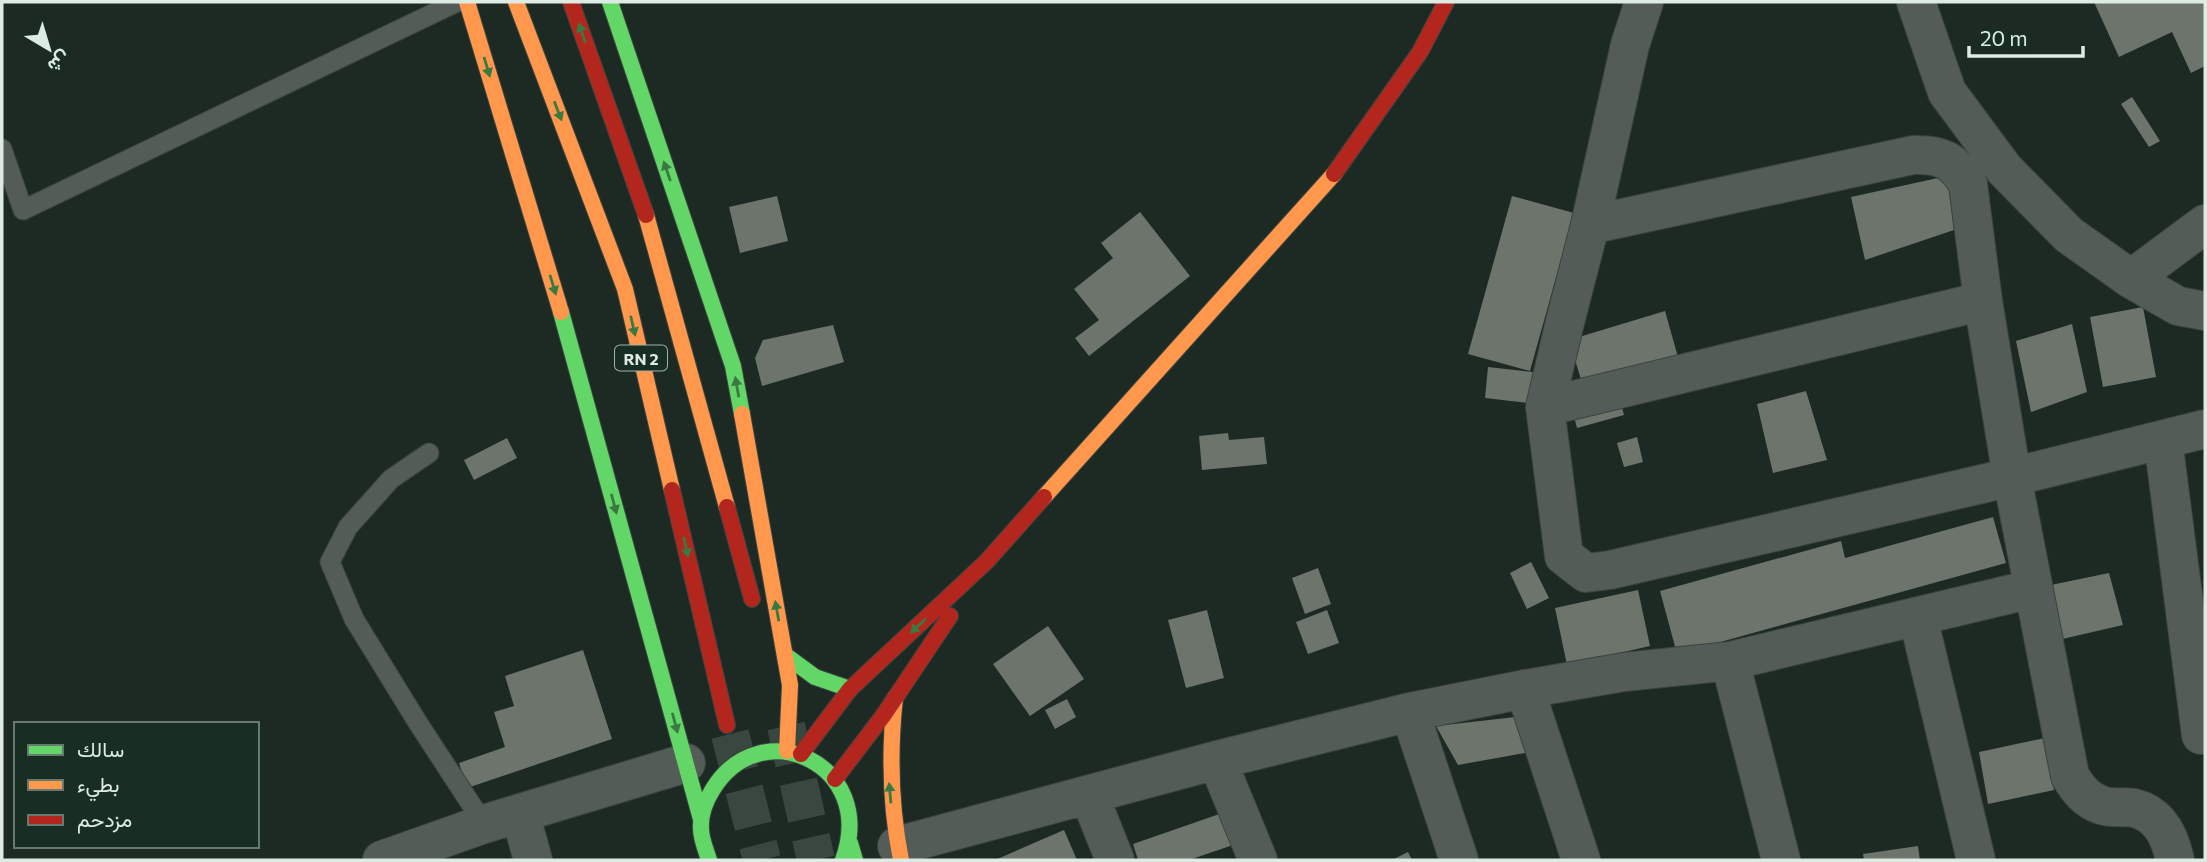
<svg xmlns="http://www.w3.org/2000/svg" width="2207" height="862" font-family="Commissioner,Vazirmatn,sans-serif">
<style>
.building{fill:#6c746c}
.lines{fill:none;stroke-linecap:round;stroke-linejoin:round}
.highway-tunnel{stroke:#3a4640;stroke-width:38;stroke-dasharray:38 19;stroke-linecap:butt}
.lane-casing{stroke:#3a453f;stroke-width:21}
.street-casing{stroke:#3a453f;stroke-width:40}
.fast-casing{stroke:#3a453f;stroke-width:18}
.slow-casing{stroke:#3a453f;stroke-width:18}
.jam-casing{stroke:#3a453f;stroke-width:18}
.lane{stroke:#545c57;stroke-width:19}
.street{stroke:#545c57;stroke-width:38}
.fast{stroke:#63d668;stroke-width:16}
.slow{stroke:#ff974d;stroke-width:16}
.jam{stroke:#b3261e;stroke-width:16}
.oneway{fill:#3a7a42}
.labels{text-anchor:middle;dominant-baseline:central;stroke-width:7;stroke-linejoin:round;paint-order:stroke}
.shield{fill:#182e22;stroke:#a3b2a8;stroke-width:2}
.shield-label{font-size:16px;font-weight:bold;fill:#deebe2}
</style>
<rect width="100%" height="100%" fill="#1d2923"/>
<path class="building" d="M2094,2H2205V66L2191,73L2172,32L2119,57Z
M2132,97L2160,141L2149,147L2121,104Z
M1947,176L1954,230L1865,260L1851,197Z
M777,196L788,241L740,253L729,207Z
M1512,196L1574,213L1530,371L1468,354Z
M1140,212L1190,276L1089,356L1075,338L1099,320L1074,289L1113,258L1101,243Z
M2143,307L2156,377L2103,387L2090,317Z
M1665,311L1678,357L1614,377L1624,415L1577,428L1567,390L1583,386L1569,340Z
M2072,324L2087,392L2031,412L2016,341Z
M833,325L844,362L762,386L755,358L763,340Z
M1488,367L1542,373L1538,404L1485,398Z
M1806,391L1827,460L1773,473L1757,404Z
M1228,433L1229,440L1264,437L1267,464L1202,470L1199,436Z
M1637,437L1643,462L1624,467L1617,443Z
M507,438L517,458L474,480L464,460Z
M1993,517L2006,563L1677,654L1660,591L1841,541L1845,558Z
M1531,562L1549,598L1527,609L1510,573Z
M1318,568L1331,604L1305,614L1292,578Z
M2109,573L2123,625L2058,640L2051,585Z
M1638,590L1650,646L1567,665L1555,608Z
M1207,610L1224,678L1186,688L1168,620Z
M1327,610L1339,643L1308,654L1296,622Z
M1048,626L1084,679L1030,716L993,664Z
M583,650L612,739L467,788L459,763L505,747L494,712L514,706L505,676Z
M1067,699L1076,717L1055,729L1045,710Z
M1524,716L1535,751L1458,765L1436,726Z
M2045,738L2054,790L1988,804L1979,752Z
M1228,811L1239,843L1189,860H1138L1133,844Z
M1064,830L1077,860H995Z
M1918,846L1920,860H1864L1863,854Z
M1408,852L1412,860H1392Z"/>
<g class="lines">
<path class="highway-tunnel" d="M786,726L816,860
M730,734L762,860"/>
<defs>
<path id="lane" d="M2,149L23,210L457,2
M429,453L391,479L348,527L330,562L354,619L418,723L484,824"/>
<path id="street" d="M1644,2L1630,45L1590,225L1564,326L1545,407L1564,556L1586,573L1610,570L2012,477L2205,429
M1916,2L1947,92L2004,169L2069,235L2131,279L2178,306L2205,311
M1590,225L1913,155C1941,154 1954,160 1968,184L1983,301L2012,477L2070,776C2078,789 2086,800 2101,805C2111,809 2123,806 2134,808C2160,814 2170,837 2175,860
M2131,279L2205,224
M1545,407L1983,301
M2163,440L2201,735
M1918,617L1976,860
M1730,661L1781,860
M1525,689L1581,860
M1410,712L1459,860
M1217,760L1258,860
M1089,795L1115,860
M520,813L533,860
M897,846L1217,760L1410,712L1525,689L1624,672L1730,661L2032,589
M382,860L484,824L686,763"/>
<path id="fast" d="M610,2L733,366L742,414
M561,312L701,819
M785,655L815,677L850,689
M850,843L855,860
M709,860C706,850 701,839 701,829C700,815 706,800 713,789C761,711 878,764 843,860"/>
<path id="slow" d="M467,2L561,312
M516,2L625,289L672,490
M646,215L727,507
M742,414L790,685L787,751
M1044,497L1334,174
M895,698C889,753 890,805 901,860"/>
<path id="jam" d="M571,2L646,215
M1334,174L1420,52L1446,2
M672,490L727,725
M727,507L752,599
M801,754L850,689L986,562L1044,497
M835,779L883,716L950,616"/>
</defs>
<use href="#lane" class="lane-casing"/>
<use href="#street" class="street-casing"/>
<use href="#fast" class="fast-casing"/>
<use href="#slow" class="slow-casing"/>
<use href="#jam" class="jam-casing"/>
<use href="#lane" class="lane"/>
<use href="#street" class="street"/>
<use href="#fast" class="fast"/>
<use href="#slow" class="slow"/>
<use href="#jam" class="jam"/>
</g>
<defs><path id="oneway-solid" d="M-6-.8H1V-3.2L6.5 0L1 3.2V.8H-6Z" transform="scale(1.75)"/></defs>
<g class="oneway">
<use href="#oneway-solid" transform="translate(582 33) rotate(-109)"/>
<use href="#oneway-solid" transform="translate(487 67) rotate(73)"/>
<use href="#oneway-solid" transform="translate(558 111) rotate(69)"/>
<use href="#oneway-solid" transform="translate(667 171) rotate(-109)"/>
<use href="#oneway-solid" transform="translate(553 285) rotate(73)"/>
<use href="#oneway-solid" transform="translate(633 326) rotate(77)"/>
<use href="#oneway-solid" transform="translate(737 387) rotate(-100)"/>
<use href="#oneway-solid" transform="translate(614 504) rotate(75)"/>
<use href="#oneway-solid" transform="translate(686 547) rotate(77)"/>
<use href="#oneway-solid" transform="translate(777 611) rotate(-100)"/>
<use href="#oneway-solid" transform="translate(918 626) rotate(137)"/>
<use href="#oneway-solid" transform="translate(675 723) rotate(75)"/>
<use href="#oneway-solid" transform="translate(890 793) rotate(-95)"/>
</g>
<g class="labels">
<rect class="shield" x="615" y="345.5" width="52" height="25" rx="5"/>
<g class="shield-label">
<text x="641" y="358">RN 2</text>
</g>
</g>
<rect width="2207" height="862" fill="none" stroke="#deebe2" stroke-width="7"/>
<rect x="14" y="722" width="245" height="126" fill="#182e22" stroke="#677a6f" stroke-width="2"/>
<rect x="28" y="745" width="35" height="10" fill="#63d668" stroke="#677a6f" stroke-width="2"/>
<text x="77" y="757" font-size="21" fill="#deebe2">سالك</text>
<rect x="28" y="780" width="35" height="10" fill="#ff974d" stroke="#677a6f" stroke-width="2"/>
<text x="77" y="792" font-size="21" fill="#deebe2">بطيء</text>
<rect x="28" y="815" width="35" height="10" fill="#b3261e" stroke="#677a6f" stroke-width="2"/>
<text x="77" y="827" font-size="21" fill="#deebe2">مزدحم</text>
<g transform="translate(49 49) rotate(142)" stroke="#182e22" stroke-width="5" paint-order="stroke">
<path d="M0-5L12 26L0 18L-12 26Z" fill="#deebe2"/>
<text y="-10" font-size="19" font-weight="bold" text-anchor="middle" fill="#deebe2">ش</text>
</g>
<path d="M1969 46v10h114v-10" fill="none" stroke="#deebe2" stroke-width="3.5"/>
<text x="1980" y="46" font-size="21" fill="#deebe2" stroke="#182e22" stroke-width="5" paint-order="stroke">20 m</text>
</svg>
